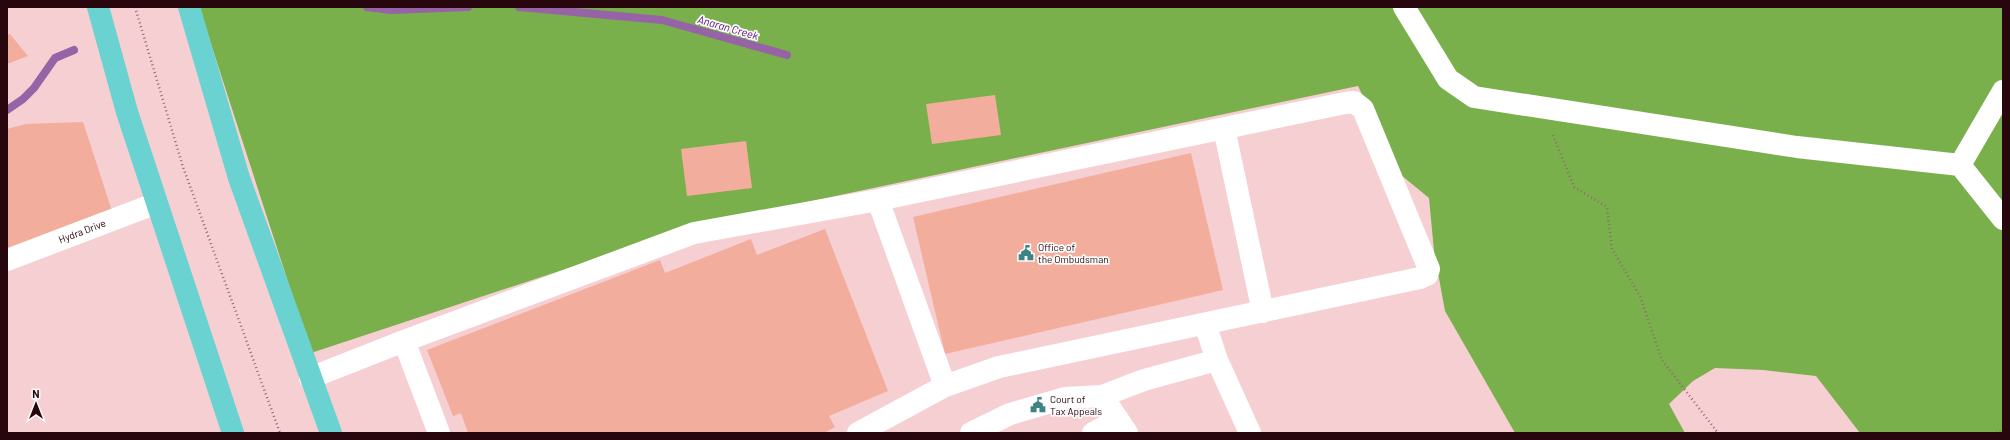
<svg xmlns="http://www.w3.org/2000/svg" width="2010" height="440" font-family="Barlow,sans-serif">
<style>
.forest{fill:#7ab04c}
.lines{fill:none;stroke-linecap:round;stroke-linejoin:round}
.stream{stroke:#9663a6;stroke-width:8}
.building{fill:#f3ad9d}
.path{stroke:#8f6b70;stroke-width:2.5;stroke-dasharray:1 3;stroke-linecap:butt}
.minor{stroke:#fff;stroke-width:22}
.major{stroke:#6ad3d1;stroke-width:22}
.labels{text-anchor:middle;dominant-baseline:central;stroke-width:3.5;stroke-linejoin:round;paint-order:stroke}
.street-label{font-size:10px;fill:#27070d;stroke:#fbfbfb}
.poi-label{font-size:10px;fill:#27070d;stroke:#fbfbfb;text-anchor:start}
.water-label{font-size:11px;font-style:italic;fill:#601081;stroke:#fbfbfb}
</style>
<rect width="100%" height="100%" fill="#f6cfd2"/>
<path class="forest" d="M199,7H2003V433H1860L1816,376L1763,370L1715,368L1693,381L1669,404L1685,433H1515L1445,311L1434,251L1429,198L1401,175L1358,86L702,224L311,353Z"/>
<g class="lines">
<path class="stream" d="M367,7L391,10L468,7
M519,7L662,20L787,55
M7,110L23,99L34,88L55,58L74,50"/>
</g>
<path class="building" d="M10,34L28,56L7,64V35Z
M995,95L1001,135L932,144L926,104Z
M83,122L114,217L7,258V129L26,124Z
M746,141L752,188L687,196L681,149Z
M1191,153L1223,290L945,354L913,217Z
M825,229L888,391L829,416L835,427L824,433H468L461,413L453,416L427,350L660,260L665,273L751,239L757,255Z"/>
<g class="lines">
<path class="path" d="M135,7L183,167L280,433
M1553,135L1574,187L1607,207L1612,249L1640,296L1662,360L1718,433
M1996,433L2003,430"/>
<path class="minor" d="M1404,7L1448,79L1474,97L1797,147L1960,165L2003,91
M1224,128L1263,312
M1960,165L2003,219
M878,200L945,386
M7,260L157,203
M1205,324L1217,360L1250,433
M404,341L439,433
M310,378L404,341L694,233L878,200L1345,103L1354,102L1363,109L1429,269L1427,275L1420,278L999,367L945,386L858,433
M1102,396L1144,380L1217,360
M971,433L1010,414L1065,398L1102,396L1127,433
M1093,433L1118,419"/>
<path class="major" d="M98,7L127,112L233,433
M189,7L239,178L331,433"/>
</g>
<defs>
<symbol id="civic-bare" viewBox="-9 -9 18 18"><path d="M-.6-6.5H3V-4.5H.6V-3L4-1V1h2V6H-6V1h2V-1L-.6-3ZM-1.2 2.5V6h2.4V2.5Z" fill="#3d8583" stroke="#fbfbfb" stroke-width="2.5" paint-order="stroke"/></symbol>
</defs>
<g fill-rule="evenodd">
<use href="#civic-bare" x="1015" y="242" width="22" height="22"/>
<use href="#civic-bare" x="1027" y="394" width="22" height="22"/>
</g>
<g class="labels">
<g class="street-label">
<text transform="translate(82 231) rotate(-21)">Hydra Drive</text>
</g>
<g class="poi-label">
<text x="1038" y="247">Office of<tspan x="1038" dy="12">the Ombudsman</tspan></text>
<text x="1050" y="399">Court of<tspan x="1050" dy="12">Tax Appeals</tspan></text>
</g>
<g class="water-label">
<text transform="translate(728 27) rotate(16)">Anaran Creek</text>
</g>
</g>
<rect width="2010" height="440" fill="none" stroke="#27070d" stroke-width="16"/>
<g transform="translate(36 404)" stroke="#fbfbfb" stroke-width="3" paint-order="stroke">
<path d="M0-3L7 15L0 10L-7 15Z" fill="#27070d"/>
<text y="-6" font-size="11" font-weight="bold" text-anchor="middle" fill="#27070d">N</text>
</g>
</svg>
